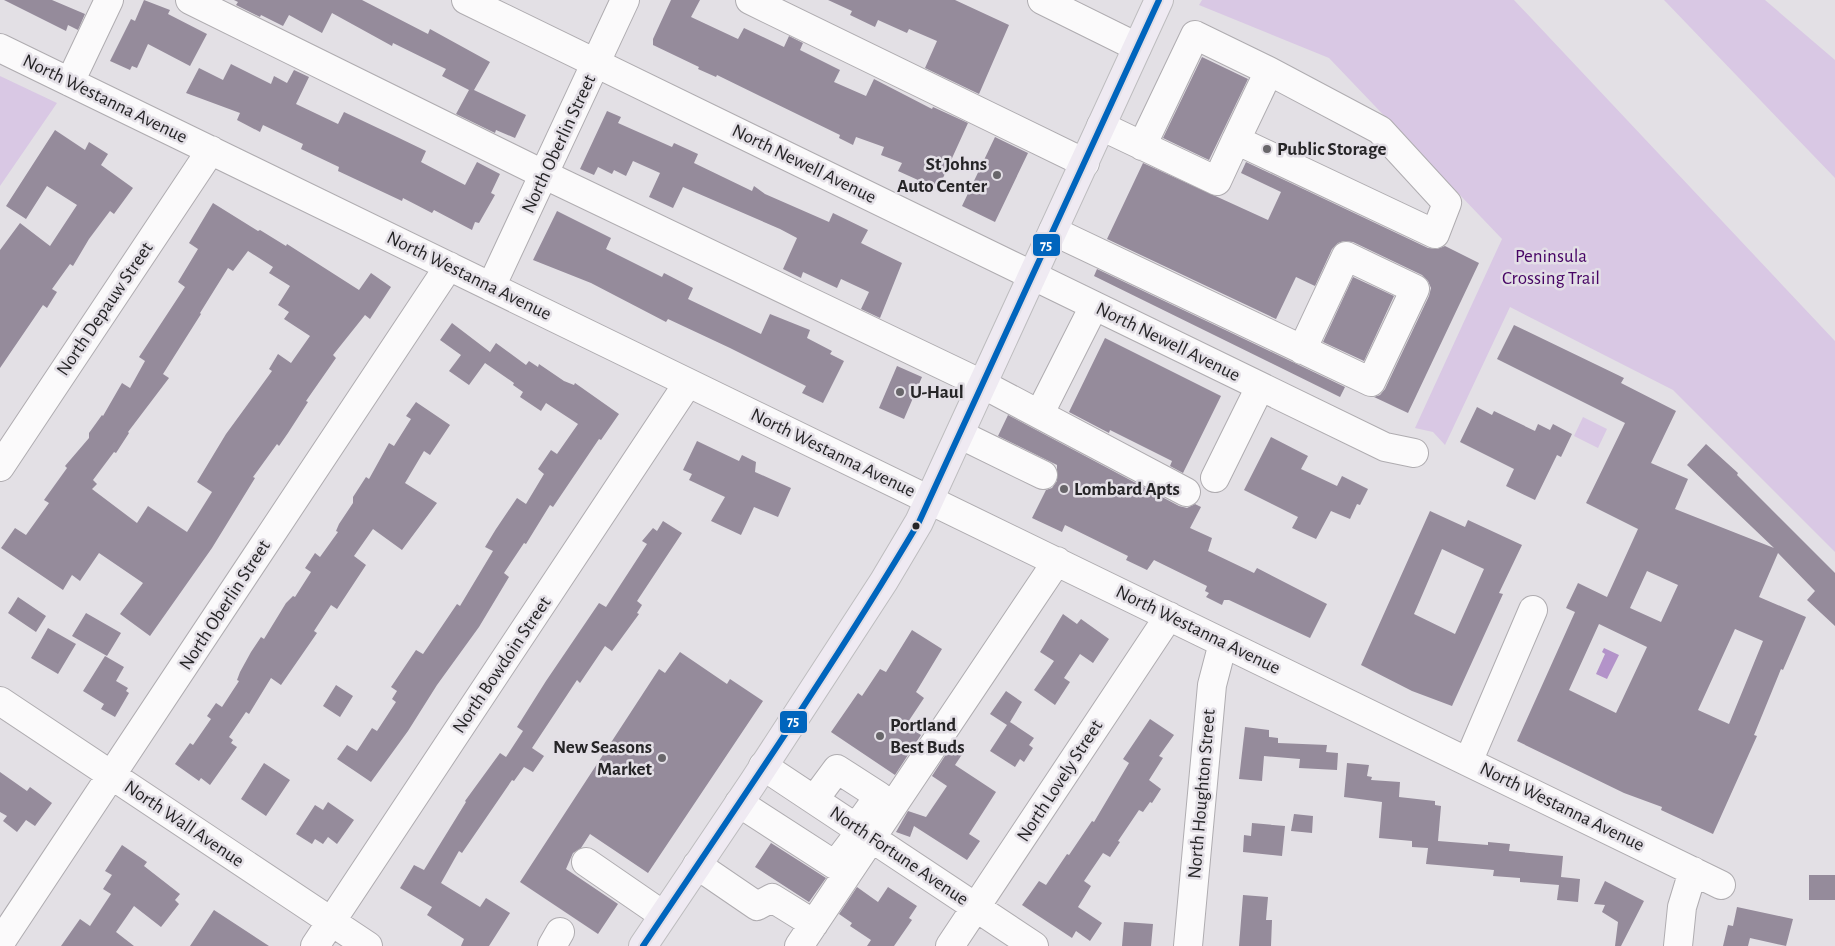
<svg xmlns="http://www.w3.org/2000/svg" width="1835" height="946" font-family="'Alegreya Sans',sans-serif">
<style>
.green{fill:#d9c8e4}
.water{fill:#b393c9}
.building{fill:#958b9b;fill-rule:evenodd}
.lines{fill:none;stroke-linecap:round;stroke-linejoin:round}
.minor-casing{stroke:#afacb0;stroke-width:30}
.major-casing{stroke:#bdbcbe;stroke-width:30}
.minor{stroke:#fbfafb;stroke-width:28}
.major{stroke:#efeaf2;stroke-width:28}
.bus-1-casing{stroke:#e3dfe6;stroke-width:10}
.bus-1{stroke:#0065bd;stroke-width:6}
.poi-dot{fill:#68666a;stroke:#e3dfe6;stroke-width:2}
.bus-dot{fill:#262527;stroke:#e3dfe6;stroke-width:2}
.labels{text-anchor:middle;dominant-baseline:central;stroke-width:5;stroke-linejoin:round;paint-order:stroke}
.street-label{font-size:19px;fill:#262527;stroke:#e3dfe6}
.poi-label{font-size:19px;font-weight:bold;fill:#262527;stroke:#e3dfe6;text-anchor:start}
.park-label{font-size:19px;fill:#470565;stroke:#e3dfe6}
.line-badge{stroke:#e3dfe6;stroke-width:2}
.badge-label{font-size:14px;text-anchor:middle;font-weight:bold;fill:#fff}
</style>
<rect width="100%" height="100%" fill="#e3e0e5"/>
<path class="green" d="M1202,0H1514L1835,341V552L1673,390L1510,307L1445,445L1433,432L1415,428L1502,239L1329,58L1199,5Z
M1664,0H1765L1835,60V178Z
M0,76L57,103L0,186Z
M1583,417L1607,429L1598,448L1574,436Z"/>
<path class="water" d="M1604,648L1619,655L1607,679L1596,674L1605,654L1602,652Z"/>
<path class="building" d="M4,0H52L85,14L78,30L68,25L66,31Z
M144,0L170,10L168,14L207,34L190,66L148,44L137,68L132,66L130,70L110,61L131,19L135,21Z
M234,0H362L428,34L430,29L490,62L474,90L526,115L515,138L496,130L495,133L456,114L469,90L442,76L446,69L393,43L392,46L332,13L322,33L289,15L283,26L261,15L260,17L236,5L238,2Z
M671,0H700L691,17L738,39L744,28L784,47L789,36L803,43L800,50L840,70L834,82L866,96L874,79L932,109L933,107L968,123L938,189L898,171L902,163L881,155L884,147L856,137L853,145L839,138L840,135L717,75L716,77L698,69L699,67L653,45V39Z
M828,0H955L1009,25L979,94L925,68L937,41L909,29L907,33L878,20L875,27L850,15L852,11Z
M1202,57L1248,79L1209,160L1163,138Z
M231,64L271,84L274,76L287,83L294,70L309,77L296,104L338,124L344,112L397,137L426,151L421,162L465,185L477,162L500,174L491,193L495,195L479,223L475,222L472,230L434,210L432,213L403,198L402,201L338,171L339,167L301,149L303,144L263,125L260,132L237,120L240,113L186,93L199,68L223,80Z
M607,111L621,117L618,123L672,147L674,143L698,154L694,163L752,191L754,186L765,194L829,222L833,213L868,230L861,243L902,263L880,318L861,309L869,292L841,279L837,288L803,272L801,278L783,269L797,238L780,229L683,187L673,208L649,197L660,173L633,161L626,176L614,170L612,174L598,167L594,175L580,169Z
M55,130L85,150L89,142L108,154L101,165L133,188L114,214L110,211L89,239L73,266L70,264L52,289L57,292L47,308L43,305L0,368V250L20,223L50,246L77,205L47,186L26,219L6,206Z
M995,137L1028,153L995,222L962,206Z
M1246,162L1428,248L1437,249L1445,246L1479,263L1408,413L1374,397L1380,395L1385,389L1429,296L1431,288L1428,281L1422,275L1353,242L1344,241L1338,243L1332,249L1315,286L1296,277L1276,319L1107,239L1143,163L1268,220L1281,192L1241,173Z
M213,203L258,231L260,230L286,246L287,244L359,290L371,273L391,287L370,319L365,315L333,355L336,358L306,401L308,402L288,433L279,446L277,444L253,477L255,478L212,548L150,636L120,614L143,583L99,553L80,581L72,575L63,590L1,548L15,528L26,535L49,503L44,500L67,468L65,466L89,438V433L102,415L103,416L122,383L130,388L145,361L139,357L185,287L178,282L198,249L189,243ZM248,251L273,267L269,273L290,286L278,305L289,312L284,319L310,336L291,363L278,354L269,369L272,371L226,434L197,482L212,492L187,532L148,506L137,523L92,489L97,484L93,480L114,452L116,453L129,433L128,432L169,378L163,374L201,314L200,313L228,268L233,271Z
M557,211L611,238L606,249L662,277L664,273L693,288L688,299L761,334L770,314L810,330L807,338L832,351L830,354L844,361L823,403L802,393L806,386L730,348L668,319L666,322L591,283L533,260Z
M1097,269L1345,387L1340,397L1094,276Z
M1353,277L1394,296L1364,361L1323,342Z
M452,323L490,352L496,343L526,365L529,361L538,367L539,364L564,381L574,385L575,383L619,414L601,440L599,439L553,507L550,505L526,544L524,543L504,573L509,577L479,627L437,685L408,731L371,782L337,759L347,745L357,751L372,728L377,731L396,702L392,699L397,691L391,687L416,650L423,654L457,604L460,606L493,551L485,547L496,529L517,498L526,504L544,474L538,469L551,450L557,454L578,424L546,403L541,411L520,397L523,392L513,385L514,383L485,363L469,385L449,371L461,355L440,340Z
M1514,325L1624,378L1621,383L1676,411L1651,463L1688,479L1675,509L1774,548L1687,465L1706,444L1738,473L1737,475L1835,573V626L1807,600L1815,591L1778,553L1759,597L1806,617L1783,670L1781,669L1754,735L1757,736L1713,834L1661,810L1662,807L1624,793L1517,741L1575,612L1566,608L1578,583L1607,597L1638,529L1586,503L1625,423L1497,359ZM1647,571L1678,585L1661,622L1630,608ZM1599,624L1647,647L1616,713L1569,690ZM1735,629L1763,641L1729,724L1698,710Z
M1105,338L1221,396L1183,473L1170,466L1172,461L1110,430L1109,433L1069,412Z
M897,366L922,377L904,419L879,408Z
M416,402L450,425L430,455L424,451L405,483L437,503L402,550L373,529L354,556L366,565L337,609L331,605L314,631L317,633L281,685L271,678L249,714L246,712L229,737L233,740L231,743L237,747L210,785L201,778L199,781L175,764L190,743L193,745L211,719L207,716L216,703L222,707L239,681L237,680L240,672L251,652L261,637L264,639L286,603L293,596L295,597L311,572L305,568L315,553L320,557L338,532L336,531L339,524L353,503V497L366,477L369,479L389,443L394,446L411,419L406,416Z
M1477,407L1492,415L1494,411L1535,431L1538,424L1550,430L1553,424L1572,434L1561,457L1557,455L1535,500L1506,486L1514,469L1460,442Z
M1008,415L1179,506L1187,508L1195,504L1201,507L1190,528L1212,538L1208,551L1254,573L1257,568L1327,604L1310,638L1229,600H1224L1222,605L1206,597L1209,593L1205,591L1207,586L1154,560L1147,570L1126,560L1128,556L1065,525L1062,532L1032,518L1046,490L1052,488L1057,481V465L998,436Z
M1271,437L1308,456L1301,469L1337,486L1342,476L1368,489L1360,505L1357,504L1350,519L1331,511L1316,539L1292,528L1298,517L1244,490Z
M697,441L739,461L742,455L756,462L755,472L791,488L778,517L754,507L741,535L711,521L725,497L689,480L692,474L683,470Z
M1430,511L1465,527L1468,520L1522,545L1499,593L1503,594L1452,706L1412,691L1361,665ZM1442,549L1484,569L1455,634L1414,614Z
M663,521L682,533L637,601L642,605L637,613L639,614L612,651L605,646L580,683L577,680L532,748L544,756L533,772L524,767L514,781L512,780L462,853L459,851L441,883L480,907L486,898L510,913L489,946H461L464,939L427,915L432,907L400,888L414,865L424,870L466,802L465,801L500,753L506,757L523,731L517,727L546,681L599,603L606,607L647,544L642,541L653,528L657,531Z
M18,597L46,616L36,632L8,613Z
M86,613L121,633L107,656L72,636Z
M1063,614L1077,624L1081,619L1109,639L1093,663L1080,654L1064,678L1070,682L1055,705L1034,690L1054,661L1040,652Z
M48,628L76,644L58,674L31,658Z
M912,630L942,649L916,692L924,698L906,725L921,735L895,775L831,732L858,693L862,696L880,669L886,672Z
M680,652L727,684L730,679L763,701L648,873L590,834L581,848L573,853L566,869L618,904L598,934L520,882L659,669L665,673Z
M105,656L124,667L116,681L128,688L126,691L129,693L115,717L101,709L104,704L83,691Z
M336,685L353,696L340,717L323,706Z
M1006,691L1022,702L1010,722L1034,738L1029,745L1033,748L1024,762L1020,759L1015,767L990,751L1007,725L990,714Z
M1150,719L1174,735L1159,756L1163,758L1149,780L1161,789L1152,803L1150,802L1143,812L1139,810L1118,841L1120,842L1110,857L1103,853L1084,881L1091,886L1078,907L1102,923L1090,941L1076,931L1072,938L1022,905L1039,881L1046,885L1067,854L1069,855L1092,821L1094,822L1129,763L1123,759Z
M1245,727L1269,730V737L1278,738V743L1327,745L1326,752L1338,753L1337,770L1299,768L1300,759L1264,756L1262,781L1239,779Z
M954,742L965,750L955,765L996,792L969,834L980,841L967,860L914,826L910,837L896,832L908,811L926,817L947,786L932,776Z
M264,763L290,780L266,816L241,799Z
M1347,763L1369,765L1367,776L1372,777L1371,780L1400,782L1399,797L1435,801V805L1441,806L1438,841L1488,845V842L1510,844L1509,851L1563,856L1561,877L1580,879L1578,902L1557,900L1559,885L1520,882V878L1493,876L1494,870L1426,864L1428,848L1412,847V841L1379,838L1382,802L1344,797Z
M0,772L27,791L30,787L52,803L35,826L26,820L17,832L3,821L7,816L0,812Z
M328,802L354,820L337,844L328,837L323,844L315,839L312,844L296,834L315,805L323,810Z
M1294,814L1313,816L1312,833L1291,831Z
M1252,823L1285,826L1282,856L1243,852L1244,835L1251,836Z
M771,843L826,878L809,902L755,867Z
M122,845L147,862L144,866L180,894L175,900L179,904L161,927L134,906L116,932L134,946H61L80,919L90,926L111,894L103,889L112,875L105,871Z
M1809,875H1835V900H1809Z
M1605,881L1644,901L1621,946H1615L1618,922L1602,912L1605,905L1594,904Z
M857,887L878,902L888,887L917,906L909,918L912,920L894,946H867L871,940L850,926L852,923L839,914Z
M1243,895L1268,897L1266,920H1272L1271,946H1239Z
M1737,907L1793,919L1786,946L1750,938L1748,946H1723L1728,925L1733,926Z
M214,910L269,946H190Z
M1124,922L1153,924L1151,946H1122Z"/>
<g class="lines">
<defs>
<path id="minor" d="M190,0L545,175L984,385L1186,492
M466,0L1385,447L1414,453
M750,0L1085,163
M1042,0L1137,47
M0,48L1721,885
M70,82L109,0
M1101,126L1217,181L1236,140L1435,234L1447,203L1380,130L1269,71
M1142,146L1195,35L1269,71L1236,140
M1053,231L1371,382L1415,289L1346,256L1302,350
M491,287L625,0
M1045,403L1094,306
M961,435L1043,475
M0,467L211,150
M1215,478L1260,387
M0,701L368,946
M1468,762L1533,610
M763,766L1034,946
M814,800L837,769L879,796L858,825
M739,803L835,865L854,840
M586,862L663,915
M697,865L757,906L772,898L814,924
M0,943L449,266
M315,946L688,383
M552,946L560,932
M799,946L1057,561
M950,946L1169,616
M1188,946L1212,685L1223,643
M1678,946L1682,907L1693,871"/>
<path id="major" d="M643,946L754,781L884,581L919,522L1159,0"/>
</defs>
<use href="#minor" class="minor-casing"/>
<use href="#major" class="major-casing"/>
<use href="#minor" class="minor"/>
<use href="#major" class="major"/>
<defs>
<path id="bus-1" d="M643,946C737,806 833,667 919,522L1159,0"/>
</defs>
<use href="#bus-1" class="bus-1-casing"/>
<use href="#bus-1" class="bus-1"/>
</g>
<g class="poi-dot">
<circle cx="1267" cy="149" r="5"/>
<circle cx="997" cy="175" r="5"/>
<circle cx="900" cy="392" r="5"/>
<circle cx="1064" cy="489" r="5"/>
<circle cx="880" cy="736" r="5"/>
<circle cx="662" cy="758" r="5"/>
</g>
<circle class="bus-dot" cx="916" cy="526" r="4.5"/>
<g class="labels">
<g class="street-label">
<text transform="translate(105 99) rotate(26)">North Westanna Avenue</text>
<text transform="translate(559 144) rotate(-65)">North Oberlin Street</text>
<text transform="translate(804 164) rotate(26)">North Newell Avenue</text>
<text transform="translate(469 276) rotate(26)">North Westanna Avenue</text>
<text transform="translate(105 309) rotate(-56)">North Depauw Street</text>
<text transform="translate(1168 342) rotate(26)">North Newell Avenue</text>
<text transform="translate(833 453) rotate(26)">North Westanna Avenue</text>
<text transform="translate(225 605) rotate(-57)">North Oberlin Street</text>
<text transform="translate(1198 630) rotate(26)">North Westanna Avenue</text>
<text transform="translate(502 665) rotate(-56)">North Bowdoin Street</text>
<text transform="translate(1060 781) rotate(-57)">North Lovely Street</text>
<text transform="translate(1202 794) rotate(-85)">North Houghton Street</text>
<text transform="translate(1562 807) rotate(26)">North Westanna Avenue</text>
<text transform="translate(184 824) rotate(34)">North Wall Avenue</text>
<text transform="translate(899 856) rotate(34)">North Fortune Avenue</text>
</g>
<g class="poi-label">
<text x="1277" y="149">Public Storage</text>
<text x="987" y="164" text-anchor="end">St Johns<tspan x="987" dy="22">Auto Center</tspan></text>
<text x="910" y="392">U-Haul</text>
<text x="1074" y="489">Lombard Apts</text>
<text x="890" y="725">Portland<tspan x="890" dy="22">Best Buds</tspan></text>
<text x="652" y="747" text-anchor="end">New Seasons<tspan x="652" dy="22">Market</tspan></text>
</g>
<g class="park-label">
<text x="1551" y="256">Peninsula<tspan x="1551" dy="22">Crossing Trail</tspan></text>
</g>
</g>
<g class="line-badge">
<rect x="1032" y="233" width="29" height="24" rx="5" fill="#0065bd"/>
<rect x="779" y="710" width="29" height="24" rx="5" fill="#0065bd"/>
</g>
<g class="badge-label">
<text x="1046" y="250">75</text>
<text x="793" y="726">75</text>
</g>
</svg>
